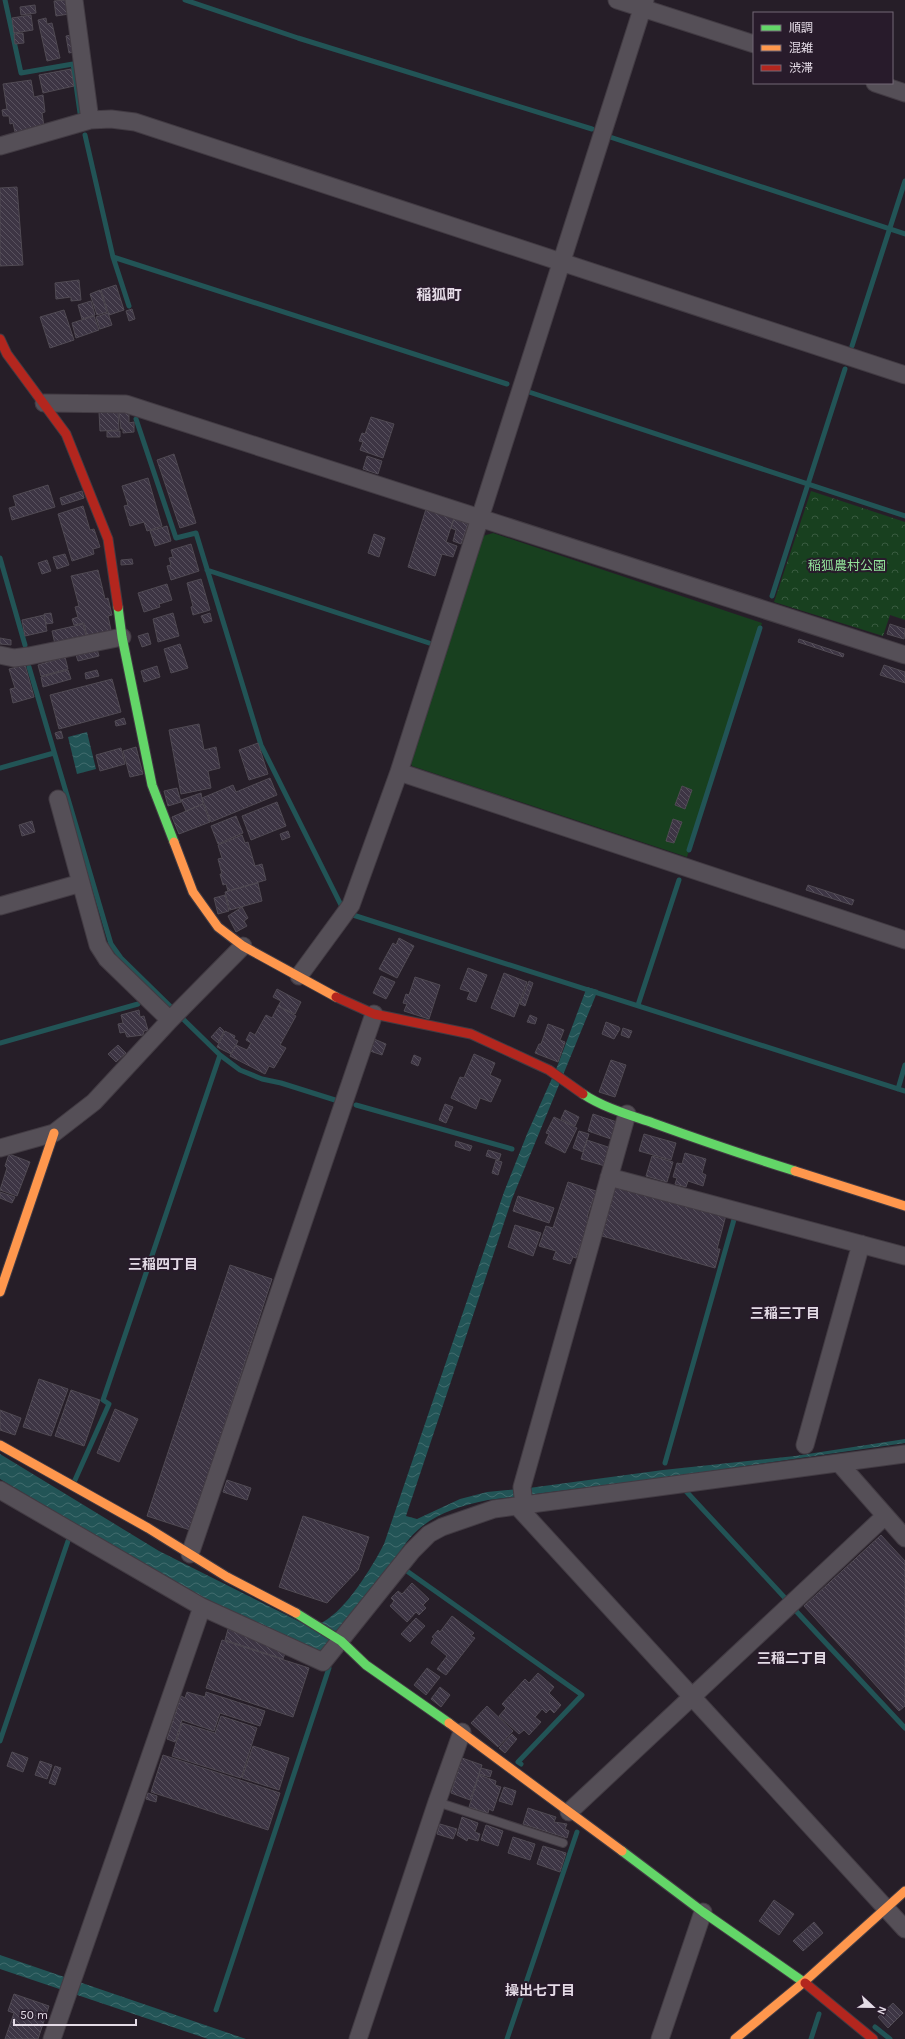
<svg xmlns="http://www.w3.org/2000/svg" width="905" height="2039" font-family="Karla,'Noto Sans JP',sans-serif">
<style>
.park{fill:url(#park-crowns)}
.pitch{fill:#18401f}
.water{fill:url(#water-waves)}
.lines{fill:none;stroke-linecap:round;stroke-linejoin:round}
.stream{stroke:#225456;stroke-width:5}
.building{fill:url(#building-back-hatch);stroke:#504a53}
.lane-casing{stroke:#423b43;stroke-width:10}
.street-casing{stroke:#423b43;stroke-width:19}
.fast-casing{stroke:#423b43;stroke-width:11}
.slow-casing{stroke:#423b43;stroke-width:11}
.jam-casing{stroke:#423b43;stroke-width:11}
.lane{stroke:#554f57;stroke-width:8}
.street{stroke:#554f57;stroke-width:17}
.fast{stroke:#63d668;stroke-width:9}
.slow{stroke:#ff974d;stroke-width:9}
.jam{stroke:#b3261e;stroke-width:9}
.labels{text-anchor:middle;dominant-baseline:central;stroke-width:4;stroke-linejoin:round;paint-order:stroke}
.park-label{font-size:13px;fill:#93e29b;stroke:#281b2b}
.neighbourhood-label{font-size:14px;font-weight:bold;fill:#e4dbe6;stroke:#281b2b}
.quarter-label{font-size:15px;font-weight:bold;fill:#e4dbe6;stroke:#281b2b}
</style>
<defs>
<pattern id="park-crowns" width="20" height="18" patternUnits="userSpaceOnUse"><rect width="20" height="18" fill="#18401f"/><path d="M2 6a3 3 0 1 1 6 0M12 15a3 3 0 1 1 6 0" fill="none" stroke="#395b40"/></pattern>
<pattern id="water-waves" width="16" height="10" patternUnits="userSpaceOnUse"><rect width="16" height="10" fill="#225456"/><path d="M0 5q4-4 8 0t8 0" fill="none" stroke="#426c6e"/></pattern>
<pattern id="building-back-hatch" width="6" height="6" patternUnits="userSpaceOnUse"><rect width="6" height="6" fill="#3d3544"/><path d="M-1 5l2 2M0 0l6 6M5-1l2 2" fill="none" stroke="#59525f"/></pattern>
</defs>
<rect width="100%" height="100%" fill="#261e28"/>
<path class="park" d="M811,491L905,522V620L890,615L883,636L774,602Z"/>
<path class="pitch" d="M493,533L762,623L687,857L412,766L410,761L483,536Z"/>
<path class="water" d="M87,732L96,769L77,774L68,737Z
M587,987L598,990L512,1199L406,1516L417,1519L460,1499L487,1492L529,1488L663,1470L795,1456L905,1439V1443L676,1476L488,1500C448,1508 415,1521 396,1559L322,1655L180,1586L0,1479V1454L159,1551L308,1626C313,1624 319,1624 323,1622C347,1609 372,1567 384,1544L504,1192L527,1134L557,1067Z
M0,1955L246,2039H208L0,1969Z"/>
<g class="lines">
<path class="stream" d="M5,0L21,73L73,64L80,113
M185,0L298,38L592,129
M85,135L113,257L129,306
M610,137L905,234
M113,257L507,384
M852,346L905,181
M529,392L905,516
M136,419L176,538L196,533L261,745L342,907
M0,558L25,645
M207,570L429,643
M772,596L845,369
M29,667L111,944L121,958L171,1007
M0,768L54,753
M689,850L760,628
M353,915L905,1091
M638,1005L679,880
M182,1018L220,1055L240,1070L262,1079L281,1083L335,1100
M0,1043L138,1004
M898,1089L905,1065
M356,1105L512,1149
M665,1463L735,1216
M75,1480L109,1404L103,1400L220,1055
M683,1488L785,1598
M404,1569L582,1695L518,1762L521,1764
M795,1610L905,1728
M0,1741L68,1541
M216,2010L329,1668
M875,2027L890,2039
M507,2039L577,1832
M811,2039L819,2014"/>
</g>
<path class="building" d="M67,0L69,14L56,16L54,1Z
M35,5L36,13L21,15L20,7Z
M31,15L33,30L14,33L12,18Z
M46,18L47,24L52,23L60,58L47,61L38,20Z
M23,33L24,43L15,44L14,34Z
M71,35L74,52L69,53L66,36Z
M71,69L74,86L43,93L39,75Z
M31,80L34,97L43,95L45,112L42,113L44,127L15,132L13,123L10,124L9,116H3L2,110L7,109L3,84Z
M17,187L23,265L0,266V188Z
M79,280L81,300L71,301V297L56,299L55,283Z
M116,285L124,310L109,315L101,290Z
M100,290L107,312L97,315L90,294Z
M91,301L95,315L82,319L78,305Z
M132,309L135,319L129,321L126,311Z
M64,310L74,340L50,348L40,317Z
M108,313L112,325L100,329L96,317Z
M94,316L99,330L76,338L72,323Z
M99,412H118L119,430L100,431Z
M119,412H129V423L134,422V432L123,433V429H121Z
M371,417L394,424L383,458L360,450L363,442L359,441L362,433L365,434Z
M107,431H120V437H107Z
M174,454L196,523L180,528L157,460Z
M367,456L382,461L378,474L363,469Z
M148,478L162,526L147,531L144,522L130,526L124,506L128,505L122,486Z
M48,485L55,507L12,520L9,508L16,506L13,496Z
M82,491L84,498L62,505L60,498Z
M83,506L90,530L94,529L100,547L93,549L94,554L72,561L58,514Z
M426,509L454,518L446,542L457,546L453,557L442,554L435,576L408,567Z
M454,519L468,524L461,544L453,541L456,530L451,528Z
M167,526L171,541L155,546L150,531Z
M374,534L385,538L379,557L368,553Z
M191,544L199,571L171,580L167,566L171,565L169,558L173,557L171,550Z
M65,554L69,565L57,569L53,557Z
M132,559L133,564L121,565V560Z
M47,560L51,571L42,574L38,563Z
M98,570L105,599L108,598L112,615L108,616L111,630L87,636L84,623L74,625L72,619L78,617L75,607L79,606L71,576Z
M201,579L210,610L193,615L191,607L193,606L187,583Z
M167,584L172,600L159,604L160,607L144,612L138,593Z
M51,613L53,623L46,624L44,614Z
M173,613L179,636L158,642L153,619Z
M210,613L212,621L204,623L201,616Z
M44,615L47,631L25,636L22,620Z
M83,624L86,636L55,644L52,631Z
M890,624L905,629L904,639L887,634Z
M148,633L151,644L142,647L138,636Z
M0,638L11,640V645L0,644Z
M799,639L844,654L843,657L798,642Z
M180,644L188,668L171,673L164,649Z
M97,649L99,656L78,661L76,655Z
M65,657L68,669L41,676L38,665Z
M25,665L34,697L13,703L10,689L15,688L9,669Z
M884,665L905,672V683L880,675Z
M157,666L160,677L144,682L141,671Z
M68,670L71,679L43,687L41,677Z
M97,670L99,676L86,679L85,673Z
M112,679L121,712L59,729L50,695Z
M124,718L126,724L116,726L115,721Z
M199,724L204,750L216,747L220,768L208,771L211,788L181,794L169,730Z
M61,731L63,738L57,739L55,733Z
M258,743L268,774L249,780L239,750Z
M136,747L143,774L130,777L123,751Z
M121,748L125,764L100,771L96,755Z
M270,778L277,795L211,822L202,798L233,785L236,792Z
M682,786L692,790L685,809L675,805Z
M177,788L181,802L168,806L164,791Z
M201,793L203,804L186,811L181,800Z
M277,802L286,826L251,840L242,816Z
M203,804L210,822L179,834L172,817Z
M236,816L243,833L218,844L211,826Z
M673,819L682,822L674,843L666,841Z
M32,821L35,832L22,836L19,825Z
M288,831L290,837L282,840L280,834Z
M242,835L245,843L248,842L255,866L262,864L266,880L228,891L226,884L223,885L220,874H222L218,859L222,858L218,845Z
M258,883L262,901L230,910L225,892Z
M808,885L854,900L852,905L806,890Z
M225,895L229,911L218,914L214,898Z
M242,907L248,918L244,921L247,926L236,932L228,916Z
M399,938L414,946L397,978L379,969L393,943L396,945Z
M468,968L487,975L476,1002L467,999L470,992L460,989Z
M504,973L527,982L514,1017L491,1008Z
M381,976L395,982L386,999L373,993Z
M415,977L440,985L429,1019L404,1011L407,1004L403,1003L406,994L409,995Z
M529,981L533,983L525,1006L520,1004Z
M277,989L301,1002L295,1014L278,1006L281,1001L273,997Z
M278,1006L296,1016L280,1045L286,1048L274,1068L269,1066L265,1074L230,1056L236,1045L247,1050L251,1043L246,1040L250,1032L255,1035L266,1015L272,1018Z
M139,1010L140,1017L144,1016L148,1030L144,1031L143,1035L127,1037L125,1032L120,1033L118,1024L123,1023L121,1015Z
M530,1015L537,1018L535,1024L527,1022Z
M606,1022L619,1027L620,1029L614,1039L602,1034Z
M548,1024L564,1030L560,1040L565,1042L558,1062L535,1053L539,1044H541Z
M220,1027L224,1031L218,1043L211,1037Z
M623,1028L632,1031L629,1038L621,1035Z
M225,1031L235,1036L234,1039L238,1041L231,1054L217,1047Z
M374,1039L386,1044L382,1055L370,1051Z
M118,1045L126,1053L116,1062L108,1054Z
M474,1054L495,1063L490,1075L501,1080L491,1102L480,1098L476,1109L451,1098L460,1077L464,1078Z
M414,1055L421,1058L418,1066L411,1063Z
M611,1060L626,1065L615,1097L599,1092Z
M445,1104L453,1107L446,1123L439,1120Z
M565,1110L579,1117L575,1126L561,1119Z
M593,1114L617,1122L611,1139L588,1131Z
M554,1117L577,1128L565,1153L545,1143L549,1134L546,1133Z
M579,1131L589,1134L583,1152L573,1148Z
M644,1134L676,1143L671,1160L639,1151Z
M587,1140L611,1148L605,1166L581,1159Z
M456,1141L472,1146L470,1151L455,1146Z
M488,1150L501,1154L499,1160L486,1156Z
M685,1153L706,1159L702,1173L706,1175L703,1186L688,1181L686,1187L675,1184L677,1178L673,1177L677,1163L682,1164Z
M9,1154L30,1162L17,1196L0,1190L7,1168L5,1166Z
M652,1156L673,1162L667,1182L646,1176Z
M496,1160L502,1162L498,1175L492,1173Z
M568,1182L599,1192L596,1200L593,1199L587,1217L592,1219L586,1238H583L576,1258L573,1257L570,1264L553,1259L556,1251L539,1246L546,1226L553,1228Z
M616,1184L726,1215L717,1249H720L715,1268L602,1236Z
M0,1192L15,1197L12,1203L0,1198Z
M518,1196L554,1208L549,1223L513,1211Z
M515,1225L541,1233L533,1256L508,1247Z
M230,1265L272,1279L190,1530L147,1516Z
M39,1379L68,1389L51,1436L23,1427Z
M71,1390L100,1400L84,1446L55,1436Z
M115,1409L138,1419L119,1462L97,1453Z
M0,1410L21,1418L15,1435L0,1430Z
M227,1480L251,1488L247,1500L223,1492Z
M303,1516L369,1537L358,1570L327,1603L279,1587Z
M881,1535L905,1561V1706L899,1711L804,1606Z
M412,1583L429,1599L423,1605L426,1608L419,1615L416,1612L407,1622L390,1606L394,1601L391,1598L398,1591L402,1594Z
M452,1616L474,1633L471,1636L475,1638L446,1675L437,1669L447,1656L431,1643L434,1638L432,1637L438,1630L440,1632Z
M416,1618L425,1626L410,1642L401,1634Z
M228,1629L285,1653L283,1659L225,1640Z
M222,1640L309,1668L293,1717L206,1688Z
M427,1668L440,1677L426,1695L414,1685Z
M538,1673L554,1687L549,1693L561,1705L554,1713L550,1709L546,1713L542,1709L535,1717L541,1722L529,1735L524,1730L519,1734L499,1716L506,1708L502,1704L525,1679L529,1683Z
M440,1687L450,1695L441,1707L431,1699Z
M187,1692L205,1697L206,1692L265,1711L260,1726L220,1713L214,1731L182,1720L175,1742L167,1739L181,1696L185,1698Z
M487,1706L513,1731L498,1747L471,1723Z
M221,1716L257,1728L241,1778L172,1756L182,1723L215,1733Z
M512,1734L517,1739L505,1753L499,1748Z
M253,1746L289,1758L279,1790L242,1778Z
M12,1752L28,1758L23,1772L7,1766Z
M163,1755L280,1793L268,1830L151,1792Z
M462,1758L482,1765L470,1800L451,1793Z
M40,1761L52,1765L47,1779L35,1775Z
M55,1766L61,1768L55,1785L49,1783Z
M481,1768L492,1771L490,1777L479,1774Z
M479,1775L496,1781L495,1785L501,1787L493,1811L489,1809L488,1813L469,1807Z
M504,1787L516,1791L512,1805L499,1801Z
M148,1793L157,1796L156,1802L146,1799Z
M528,1808L556,1817L554,1822L567,1824L565,1829L569,1831L567,1838L523,1824Z
M462,1817L478,1823L475,1832L480,1834L478,1841L468,1838L467,1841L457,1835Z
M440,1824L457,1829L453,1839L437,1834Z
M486,1825L503,1831L498,1846L481,1840Z
M513,1837L535,1844L530,1860L508,1853Z
M543,1846L566,1853L560,1872L537,1864Z
M774,1900L794,1914L779,1935L759,1921Z
M814,1922L823,1933L803,1951L793,1941Z
M14,1994L49,2006L38,2039H5L14,2013L8,2011Z
M893,2003L903,2013L888,2028L878,2017Z"/>
<g class="lines">
<defs>
<path id="lane" d="M437,1802L563,1843"/>
<path id="street" d="M74,0L90,120
M617,0L754,44
M875,83L905,93
M0,146L90,120L111,119L135,122L905,375
M44,403L126,404L905,655
M0,655L14,658L29,656L122,637
M399,772L905,940
M58,799L81,883
M0,906L81,883L98,945L107,959L170,1020
M299,976L351,905L399,772L645,0
M0,1148L54,1133L94,1102L170,1020L243,946
M609,1177L905,1256
M805,1445L861,1244
M839,1463L905,1538
M0,1490L202,1607L52,2039
M524,1506L522,1487L627,1114
M518,1507L905,1929
M190,1554L374,1014
M202,1607L323,1662L412,1551L429,1534L442,1527L494,1509L905,1454
M569,1812L885,1516
M358,2039L437,1802L462,1732
M660,2039L703,1912"/>
<path id="fast" d="M118,607L122,637L152,785L174,842
M583,1094C604,1108 630,1115 653,1123C700,1140 747,1156 795,1171
M296,1613L341,1641L366,1665L449,1723
M622,1851L703,1912L805,1983"/>
<path id="slow" d="M174,842L193,892L218,927L243,946L336,997
M795,1171L905,1206
M0,1292L54,1133
M0,1445L148,1528L227,1577L296,1613
M449,1723L622,1851
M735,2039L804,1982L905,1891"/>
<path id="jam" d="M0,339L7,354L66,434L108,539L118,607
M336,997L374,1014L471,1034L549,1070L583,1094
M805,1983L873,2039"/>
</defs>
<use href="#lane" class="lane-casing"/>
<use href="#street" class="street-casing"/>
<use href="#fast" class="fast-casing"/>
<use href="#slow" class="slow-casing"/>
<use href="#jam" class="jam-casing"/>
<use href="#lane" class="lane"/>
<use href="#street" class="street"/>
<use href="#fast" class="fast"/>
<use href="#slow" class="slow"/>
<use href="#jam" class="jam"/>
</g>
<g class="labels">
<g class="park-label">
<text x="847" y="565">稲狐農村公園</text>
</g>
<g class="neighbourhood-label">
<text x="163" y="1264">三稲四丁目</text>
<text x="785" y="1313">三稲三丁目</text>
<text x="792" y="1658">三稲二丁目</text>
<text x="540" y="1990">操出七丁目</text>
</g>
<g class="quarter-label">
<text x="439" y="295">稲狐町</text>
</g>
</g>
<rect x="753" y="12" width="140" height="72" fill="#281b2b" stroke="#736876"/>
<rect x="761" y="25" width="20" height="6" fill="#63d668" stroke="#736876"/>
<text x="789" y="32" font-size="12" fill="#e4dbe6">順調</text>
<rect x="761" y="45" width="20" height="6" fill="#ff974d" stroke="#736876"/>
<text x="789" y="52" font-size="12" fill="#e4dbe6">混雑</text>
<rect x="761" y="65" width="20" height="6" fill="#b3261e" stroke="#736876"/>
<text x="789" y="72" font-size="12" fill="#e4dbe6">渋滞</text>
<g transform="translate(873 2007) rotate(112)" stroke="#281b2b" stroke-width="3" paint-order="stroke">
<path d="M0-3L7 15L0 10L-7 15Z" fill="#e4dbe6"/>
<text y="-6" font-size="11" font-weight="bold" text-anchor="middle" fill="#e4dbe6">N</text>
</g>
<path d="M14 2019v6h122v-6" fill="none" stroke="#e4dbe6" stroke-width="2"/>
<text x="20" y="2019" font-size="12" fill="#e4dbe6" stroke="#281b2b" stroke-width="3" paint-order="stroke">50 m</text>
</svg>
